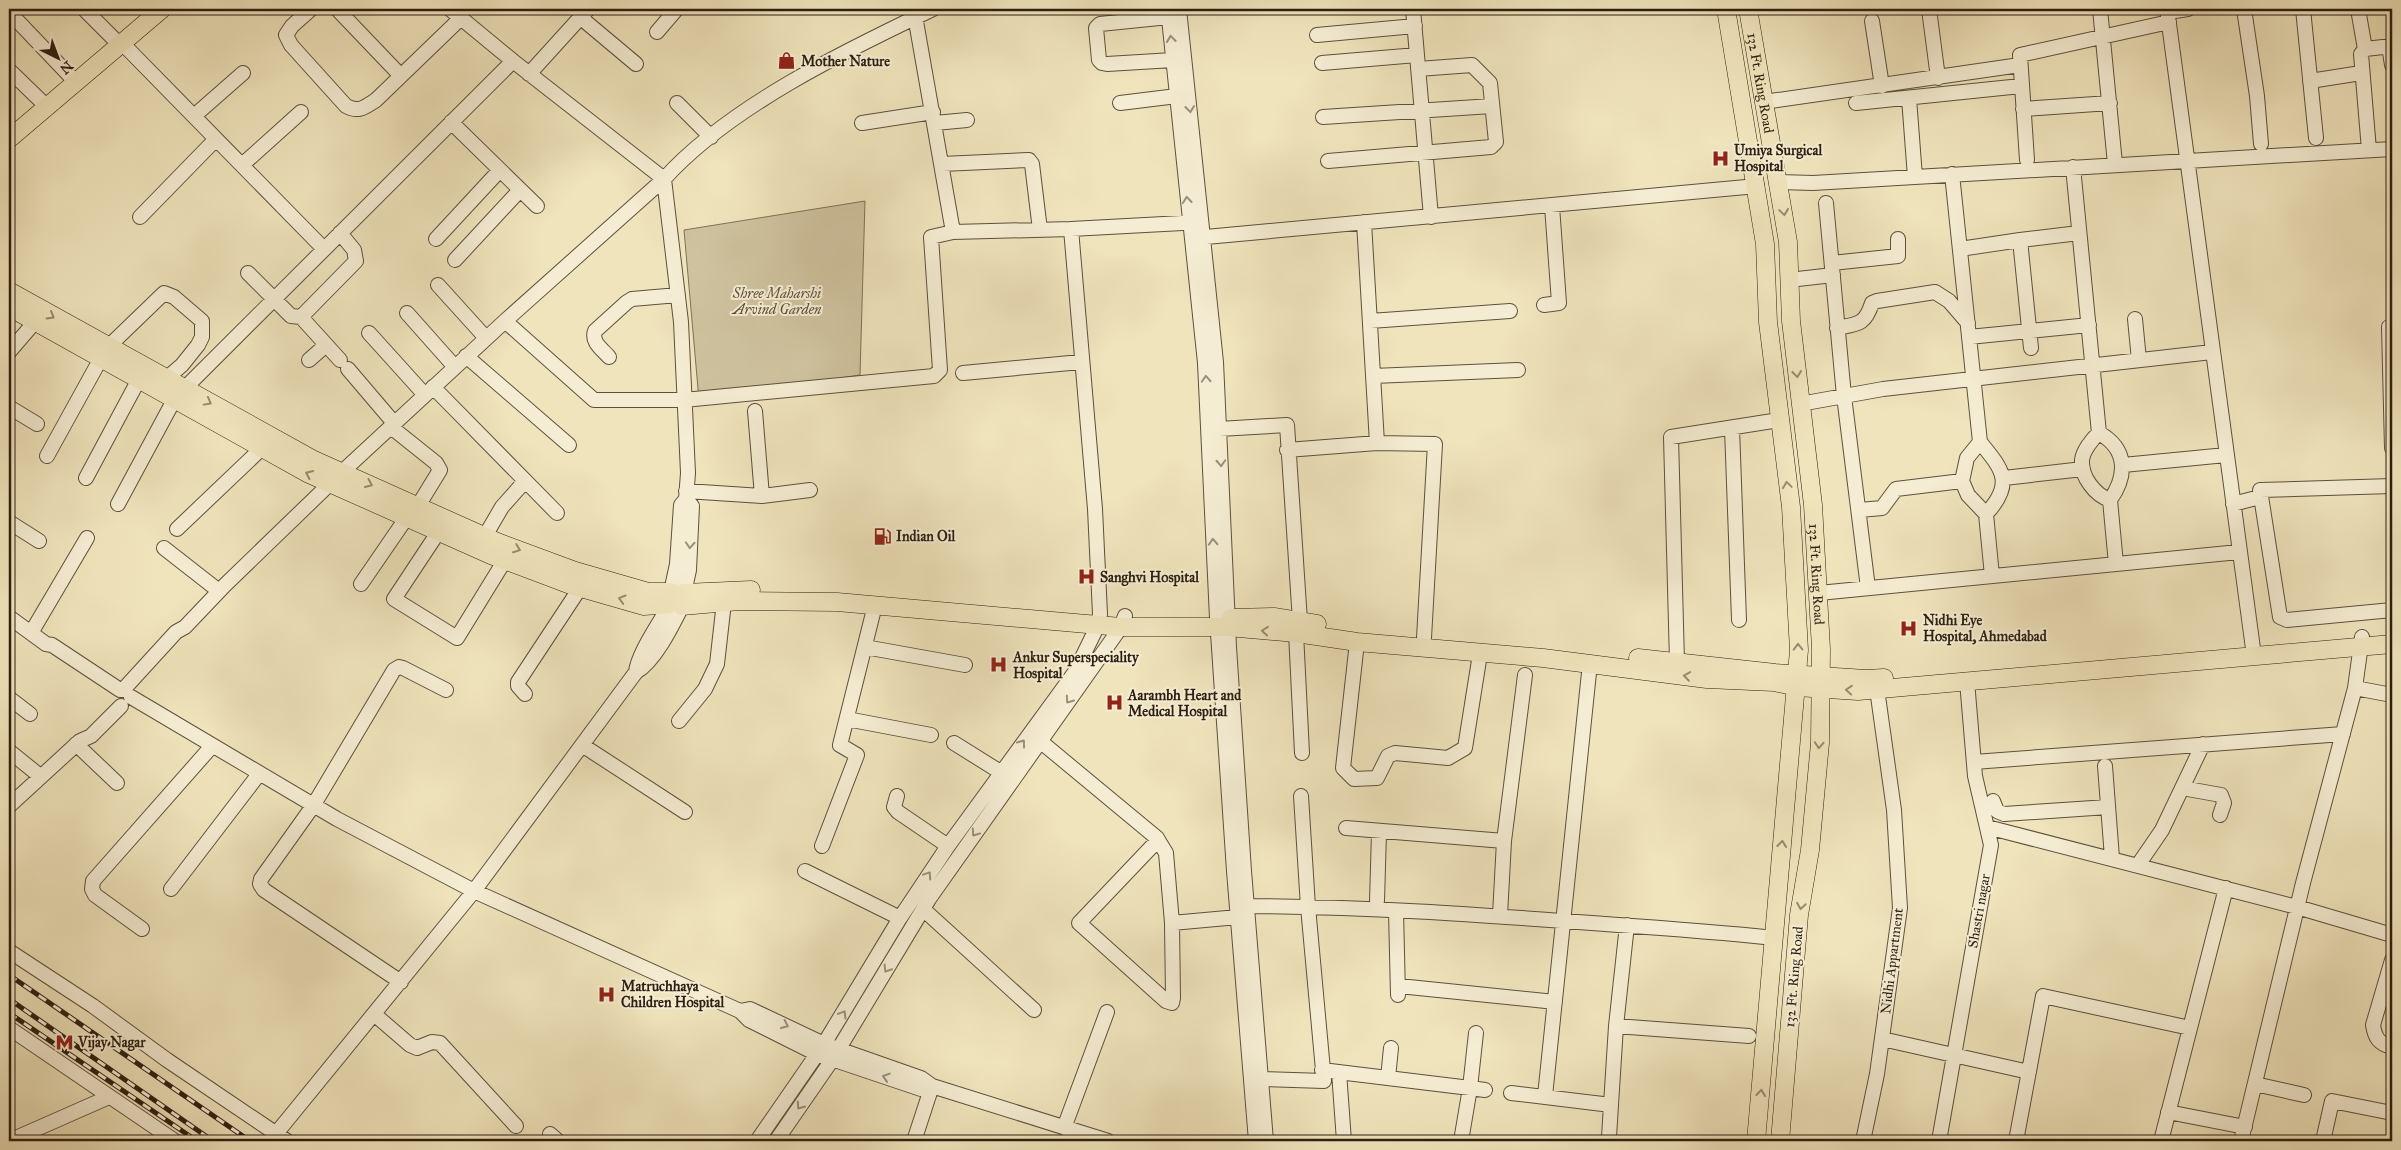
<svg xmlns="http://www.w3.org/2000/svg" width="2401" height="1150" font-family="'IM FELL Great Primer',serif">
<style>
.green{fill:#cfc39f;stroke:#7e7158}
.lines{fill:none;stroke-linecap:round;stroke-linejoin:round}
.minor-casing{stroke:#5d503c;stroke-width:16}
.major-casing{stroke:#2c1f11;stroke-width:19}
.minor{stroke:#f5edd3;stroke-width:14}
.major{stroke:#f0e4bc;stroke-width:18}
.rail-casing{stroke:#2c1f11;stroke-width:5}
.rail{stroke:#f5edd3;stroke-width:3;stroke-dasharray:9;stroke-linecap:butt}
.oneway{stroke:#9b907c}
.oneway2{stroke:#988b6f}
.labels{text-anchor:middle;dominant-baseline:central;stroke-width:4;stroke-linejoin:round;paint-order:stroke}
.poi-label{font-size:14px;font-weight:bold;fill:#2c1f11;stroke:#f5edd3;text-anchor:start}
.street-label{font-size:14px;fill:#2c1f11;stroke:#f5edd3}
.park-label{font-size:14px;font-style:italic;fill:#5d503c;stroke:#f5edd3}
</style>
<rect width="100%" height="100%" fill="#f0e4bc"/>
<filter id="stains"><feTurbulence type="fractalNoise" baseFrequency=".004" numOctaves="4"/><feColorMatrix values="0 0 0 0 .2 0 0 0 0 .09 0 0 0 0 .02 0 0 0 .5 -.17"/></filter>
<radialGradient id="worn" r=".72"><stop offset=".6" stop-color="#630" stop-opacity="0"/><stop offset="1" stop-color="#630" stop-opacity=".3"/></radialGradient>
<path class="green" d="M865,201L860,375L699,400L684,230Z"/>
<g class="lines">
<defs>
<path id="minor" d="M84,9L115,40
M311,9L292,26L286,35L291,45L346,106C359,113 365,107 376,100L461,18
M337,9L401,76
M450,9L513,61L664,179L681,322L688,473L686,499L681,505L677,564L671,592
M1168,9L1205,363L1217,618L1234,871L1256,1141
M1179,9L1216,362L1229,647L1244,871L1266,1141
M1413,9L1431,217
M1929,9L1938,78
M2100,9L2115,164
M2167,9L2254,656
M2244,9L2257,96L2261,144
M2303,9L2316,138
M2358,9L2365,49L2361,54L2369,150
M914,10L953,232L1071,229
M9,12L70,76
M2168,12L2188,9
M580,17L636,64
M1169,17L1100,24L1096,28L1099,60L1102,63L1107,64L1173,60
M1872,21L1882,86
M657,32L675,11
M1317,35L1415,26
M122,43L324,249
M2389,46L2392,65
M2365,49L2392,46
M1322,63L1417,55
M9,70L41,101
M529,74L588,9
M2310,81L2361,73
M1909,98L1915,177
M1764,102L2020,65
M677,103L711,137
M1120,103L1177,96
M1856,103L2021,86
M2023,109L2110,103
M194,116L243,73
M1323,117L1492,106
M451,122L537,206
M862,123L933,112
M935,123L967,120
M2027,160L2020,55L2169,22
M1328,161L1491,147L1496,142L1490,83L1472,65L1418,69
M942,164L1029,160L1032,164L1040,230
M242,165L301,112
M2073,167L2099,433C2128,449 2127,476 2110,500L2116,564
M1952,174L1980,442C2002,469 2015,483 1986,514
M1779,182L1813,183L2392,149
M1826,203L1844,396L1868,588
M140,217L216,139
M1364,222L1377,443
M1195,238L1757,186
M436,239L500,170
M2020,240L2079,233
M1960,249L2020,240L2031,348
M455,260L520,190
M1832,263L1898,256V239
M248,273L291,316L301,317L356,261L354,250L340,233
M1789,280L1833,275
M438,285L486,338
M1544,305L1559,303L1552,206
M407,313L455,367
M301,317L340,360
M2135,319L2139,360
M505,321L594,400H684L934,376L940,370L931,237L953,232
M1370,321L1510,311
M2392,326L2389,327L2392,448
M1837,328C1858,324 1865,325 1872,303L1877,301L1935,292L1949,301L1968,323
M369,333L425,395
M1969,337L2089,325
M107,348L164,293L174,297L202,321V337L198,345L182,365L167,378
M9,352L34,323
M466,356L569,445
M609,357C602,349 591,342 595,331L627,302L632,299L678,295
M309,360L326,345
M348,369L394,423
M963,373L1081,362
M1373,376L1518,370
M433,387L557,513
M184,389L513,61
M1800,404L1883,389L2212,352
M9,407L37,424
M755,411L762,496
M391,427L436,463L440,470L418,506
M1732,428L1739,620
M1219,429L1287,425L1300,621
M2099,433C2092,439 2083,451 2082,460C2081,477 2095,495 2110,500
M1980,442L1967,458L1962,481L1968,495L1986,514L1992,576
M1287,450L1377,443L1435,444L1424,638
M47,456L100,360
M2123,465L2226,455
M86,478L138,381
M2004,478L2083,469
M2392,486L2260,490L2280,617L2287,620L2392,610
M686,491L762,496L810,490
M118,504L174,400
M2233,504L2260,497
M1860,510L1882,508L1896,489L1962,481
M9,522L39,541
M177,529L262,448
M439,531L394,599L457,638L505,560
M485,536L502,507L525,481
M164,548L219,591
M361,584L407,517
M684,593L689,570L692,506L686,499
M1819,593L2239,552
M9,617L46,644L52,645L120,690
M31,633L87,538
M1296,633L1302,753
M1357,642L1343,768L1354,779L1377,778L1388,756L1395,753L1448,758L1465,748L1480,654
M865,647L965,665
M1677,662L1671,437L1779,420
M636,672C638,653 660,623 670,604
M2355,688L2392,695
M123,690L176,632L185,627L225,585L342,472L505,321L664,179C730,106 845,51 933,9
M525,694L518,686V682L580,588
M131,697L337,819L474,891L740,1011L749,1020L817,1054L921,1089L932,1086
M9,698L30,714
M847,719L931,735
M679,721L705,689L717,664L724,602
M1040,741L1157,838L1158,840L1166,853L1172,923L1173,998L1172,1003L1166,1001L1079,923L1158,840
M954,743L1002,773
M76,744L117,783
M582,745L685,812
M9,751L40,776
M1974,762L2343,734
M2105,766L2112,858
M2182,788L2221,795L2224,803L2220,815
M897,796L894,807L898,812L948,846
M1993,801L1997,811L2004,814L2108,807
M9,806L80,741L91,736L121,706
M1987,827L2297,907L2392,935
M1346,828L1504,841
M822,846L857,755L840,745L875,605
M2138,865L2162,830L2203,744
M805,871L900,918
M171,889L259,774
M1377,901L1379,832
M1237,906C1360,906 1482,915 1605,924C1662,928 1718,932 1775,938
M923,909L1034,1010
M1396,911L1398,995
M1500,915L1504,841L1525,675
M1172,923L1238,917
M142,929L95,895L92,889L93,881L212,746
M9,951L93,1006L167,1060L287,1141
M2392,960L2373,1025C2375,1038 2379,1044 2392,1047
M401,982L264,890L260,884L261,879L313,806L394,670L399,667L403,668L446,690
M1399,986L1555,1002
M740,1011L750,1009L824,1044L921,1078L932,1086L1108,1141
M374,1014L410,1045L417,1048L432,1042L440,1043L516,1126
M1616,1026L1749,1036
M9,1028L175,1141
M1476,1033L1470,1088L1485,1090
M1882,1039L2029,1072
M1322,1070L1470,1088L1461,1141
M1339,1072L1344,1141
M1388,1078L1391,1048
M1261,1079L1324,1081L1308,907L1301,796
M2255,1084L2304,1095
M1511,1093L1611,1105L1616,1026L1627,925
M1545,1096L1590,663
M2168,1112L2245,1127
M1064,1128L1107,1012
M550,1134L558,1141
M1609,1137L1611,1105
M9,1141L109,1097
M270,1141L474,891L636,672C655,661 672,626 682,606
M757,1141L824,1044L900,918L948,846L1075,672L1098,625L1100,614L1095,509L1071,229L1201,222
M776,1141L832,1060L929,899L1121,627L1125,616
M914,1141L932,1086
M1863,1141L1877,1074L1900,908L1894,810L1877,689
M1939,1141L1991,845L1975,776L1967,681
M2016,1141L2043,996L2190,1028
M2161,1141L2226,888
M2241,1141L2303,883L2355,688L2362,637
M2323,1141L2332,1101L2392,1113"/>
<g id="major">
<path d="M1726,9L1765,244L1768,322L1791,507L1799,650L1756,1141"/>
<path id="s1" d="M1748,9L1788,242L1791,321L1813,505L1821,649L1820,743L1810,850L1799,915L1780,1141"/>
<path d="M9,139L162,9"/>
<path d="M9,291L314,460L497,542L575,571L648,592H671"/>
<path d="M9,307L307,473L491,555L571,585L644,606L670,604"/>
<path d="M684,593L751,590"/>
<path d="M682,606L739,601L837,602L1121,627H1228L1296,633L1357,642L1543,658L1707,679L1774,682L1797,687L1858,691L2392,644"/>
<path d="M1231,618L1274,617L1317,624"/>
<path d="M1638,658L1775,673L1866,679L1884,678"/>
</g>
</defs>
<use href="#minor" class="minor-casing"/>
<use href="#major" class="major-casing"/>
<use href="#minor" class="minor"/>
<use href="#major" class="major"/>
<defs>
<path id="rail" d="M9,975L250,1141
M9,999L213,1141
M9,1013L197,1141"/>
</defs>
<use href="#rail" class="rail-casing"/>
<use href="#rail" class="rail"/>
</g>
<defs><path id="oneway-chevron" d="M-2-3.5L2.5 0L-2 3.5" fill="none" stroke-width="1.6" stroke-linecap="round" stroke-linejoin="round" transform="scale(1.25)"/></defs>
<g class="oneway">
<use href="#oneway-chevron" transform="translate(1171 39) rotate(-96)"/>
<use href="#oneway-chevron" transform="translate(1190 109) rotate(84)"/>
<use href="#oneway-chevron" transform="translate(1187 200) rotate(-96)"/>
<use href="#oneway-chevron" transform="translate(1206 379) rotate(-93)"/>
<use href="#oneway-chevron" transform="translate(1221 463) rotate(87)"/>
<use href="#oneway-chevron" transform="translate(1213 542) rotate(-93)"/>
<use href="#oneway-chevron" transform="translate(690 545) rotate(93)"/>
<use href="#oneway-chevron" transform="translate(1069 700) rotate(125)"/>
<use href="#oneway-chevron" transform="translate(1022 743) rotate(-54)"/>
<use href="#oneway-chevron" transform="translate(975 833) rotate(125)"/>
<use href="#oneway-chevron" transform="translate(928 875) rotate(-56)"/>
<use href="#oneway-chevron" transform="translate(887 969) rotate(122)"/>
<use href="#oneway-chevron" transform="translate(843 1014) rotate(-59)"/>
<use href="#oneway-chevron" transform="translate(785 1025) rotate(25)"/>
<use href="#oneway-chevron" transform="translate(886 1077) rotate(-162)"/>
<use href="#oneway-chevron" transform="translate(800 1106) rotate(125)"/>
</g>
<g class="oneway2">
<use href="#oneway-chevron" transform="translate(1784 212) rotate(82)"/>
<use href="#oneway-chevron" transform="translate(51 316) rotate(30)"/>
<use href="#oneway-chevron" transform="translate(1797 374) rotate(83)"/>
<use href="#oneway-chevron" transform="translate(208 402) rotate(29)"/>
<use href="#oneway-chevron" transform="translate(309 474) rotate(-155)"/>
<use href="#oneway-chevron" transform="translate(369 484) rotate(24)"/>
<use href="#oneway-chevron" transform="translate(1787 485) rotate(-98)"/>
<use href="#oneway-chevron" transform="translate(517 549) rotate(21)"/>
<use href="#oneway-chevron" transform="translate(622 599) rotate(-164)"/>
<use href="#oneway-chevron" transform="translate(1265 631) rotate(-175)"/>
<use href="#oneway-chevron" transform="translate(1798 647) rotate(-91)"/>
<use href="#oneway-chevron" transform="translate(1687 676) rotate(-172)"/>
<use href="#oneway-chevron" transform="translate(1849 690) rotate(-176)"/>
<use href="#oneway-chevron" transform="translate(1819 745) rotate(94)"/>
<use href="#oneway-chevron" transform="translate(1782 844) rotate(-84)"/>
<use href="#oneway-chevron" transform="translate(1801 906) rotate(99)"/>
<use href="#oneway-chevron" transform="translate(1761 1093) rotate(-84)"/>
</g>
<defs>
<symbol id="shop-bare" viewBox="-9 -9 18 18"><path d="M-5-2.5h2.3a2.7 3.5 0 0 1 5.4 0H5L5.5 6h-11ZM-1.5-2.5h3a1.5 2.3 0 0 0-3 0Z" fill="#8f2418" stroke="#f5edd3" stroke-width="2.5" paint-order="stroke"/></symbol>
<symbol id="hospital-bare" viewBox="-9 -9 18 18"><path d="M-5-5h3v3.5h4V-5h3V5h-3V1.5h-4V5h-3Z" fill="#8f2418" stroke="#f5edd3" stroke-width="2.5" paint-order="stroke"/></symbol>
<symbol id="fuel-bare" viewBox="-9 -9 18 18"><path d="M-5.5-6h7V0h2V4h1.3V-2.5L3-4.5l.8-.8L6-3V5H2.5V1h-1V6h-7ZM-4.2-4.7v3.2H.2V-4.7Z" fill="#8f2418" stroke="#f5edd3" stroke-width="2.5" paint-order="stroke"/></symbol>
<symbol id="metro-bare" viewBox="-9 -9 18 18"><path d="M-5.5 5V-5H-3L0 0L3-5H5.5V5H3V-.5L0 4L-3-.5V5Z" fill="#8f2418" stroke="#f5edd3" stroke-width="2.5" paint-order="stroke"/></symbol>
</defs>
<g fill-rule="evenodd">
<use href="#shop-bare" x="774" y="48" width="25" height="25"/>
<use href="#hospital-bare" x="1708" y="146" width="25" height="25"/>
<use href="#fuel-bare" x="870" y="524" width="25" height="25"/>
<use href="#hospital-bare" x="1074" y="564" width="25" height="25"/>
<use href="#hospital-bare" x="1896" y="616" width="25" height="25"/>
<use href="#hospital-bare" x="986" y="652" width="25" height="25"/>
<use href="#hospital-bare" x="1102" y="690" width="25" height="25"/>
<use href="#hospital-bare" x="594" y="982" width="25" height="25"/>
<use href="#metro-bare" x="52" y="1030" width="25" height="25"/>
</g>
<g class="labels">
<g class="poi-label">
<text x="801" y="61">Mother Nature</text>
<text x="1734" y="150">Umiya Surgical<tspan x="1734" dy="16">Hospital</tspan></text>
<text x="896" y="536">Indian Oil</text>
<text x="1100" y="577">Sanghvi Hospital</text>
<text x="1923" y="620">Nidhi Eye<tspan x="1923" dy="16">Hospital, Ahmedabad</tspan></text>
<text x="1013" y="657">Ankur Superspeciality<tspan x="1013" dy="16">Hospital</tspan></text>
<text x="1128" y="695">Aarambh Heart and<tspan x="1128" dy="16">Medical Hospital</tspan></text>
<text x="621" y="986">Matruchhaya<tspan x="621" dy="16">Children Hospital</tspan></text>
<text x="78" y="1042">Vijay Nagar</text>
</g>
<g class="street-label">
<text stroke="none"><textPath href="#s1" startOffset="75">132 Ft. Ring Road</textPath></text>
<text stroke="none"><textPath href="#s1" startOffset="570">132 Ft. Ring Road</textPath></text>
<text transform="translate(1979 911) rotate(-80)">Shastri nagar</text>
<text transform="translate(1892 961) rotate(-83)">Nidhi Appartment</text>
<text transform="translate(1794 977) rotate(-85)">132 Ft. Ring Road</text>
</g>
<g class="park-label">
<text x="777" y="293">Shree Maharshi<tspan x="777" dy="16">Arvind Garden</tspan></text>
</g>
</g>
<rect width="2401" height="1150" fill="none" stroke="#f0e4bc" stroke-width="30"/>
<rect x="10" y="10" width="2381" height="1130" fill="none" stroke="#2c1f11" stroke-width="2.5"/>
<rect x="15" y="15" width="2371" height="1120" fill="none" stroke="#2c1f11"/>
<g transform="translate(58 58) rotate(138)" stroke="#f5edd3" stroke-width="4" paint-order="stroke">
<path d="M0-4L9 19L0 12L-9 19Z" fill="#2c1f11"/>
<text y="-8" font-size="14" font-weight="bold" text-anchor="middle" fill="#2c1f11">N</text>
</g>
<rect width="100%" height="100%" filter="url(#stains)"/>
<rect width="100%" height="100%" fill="url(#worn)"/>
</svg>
